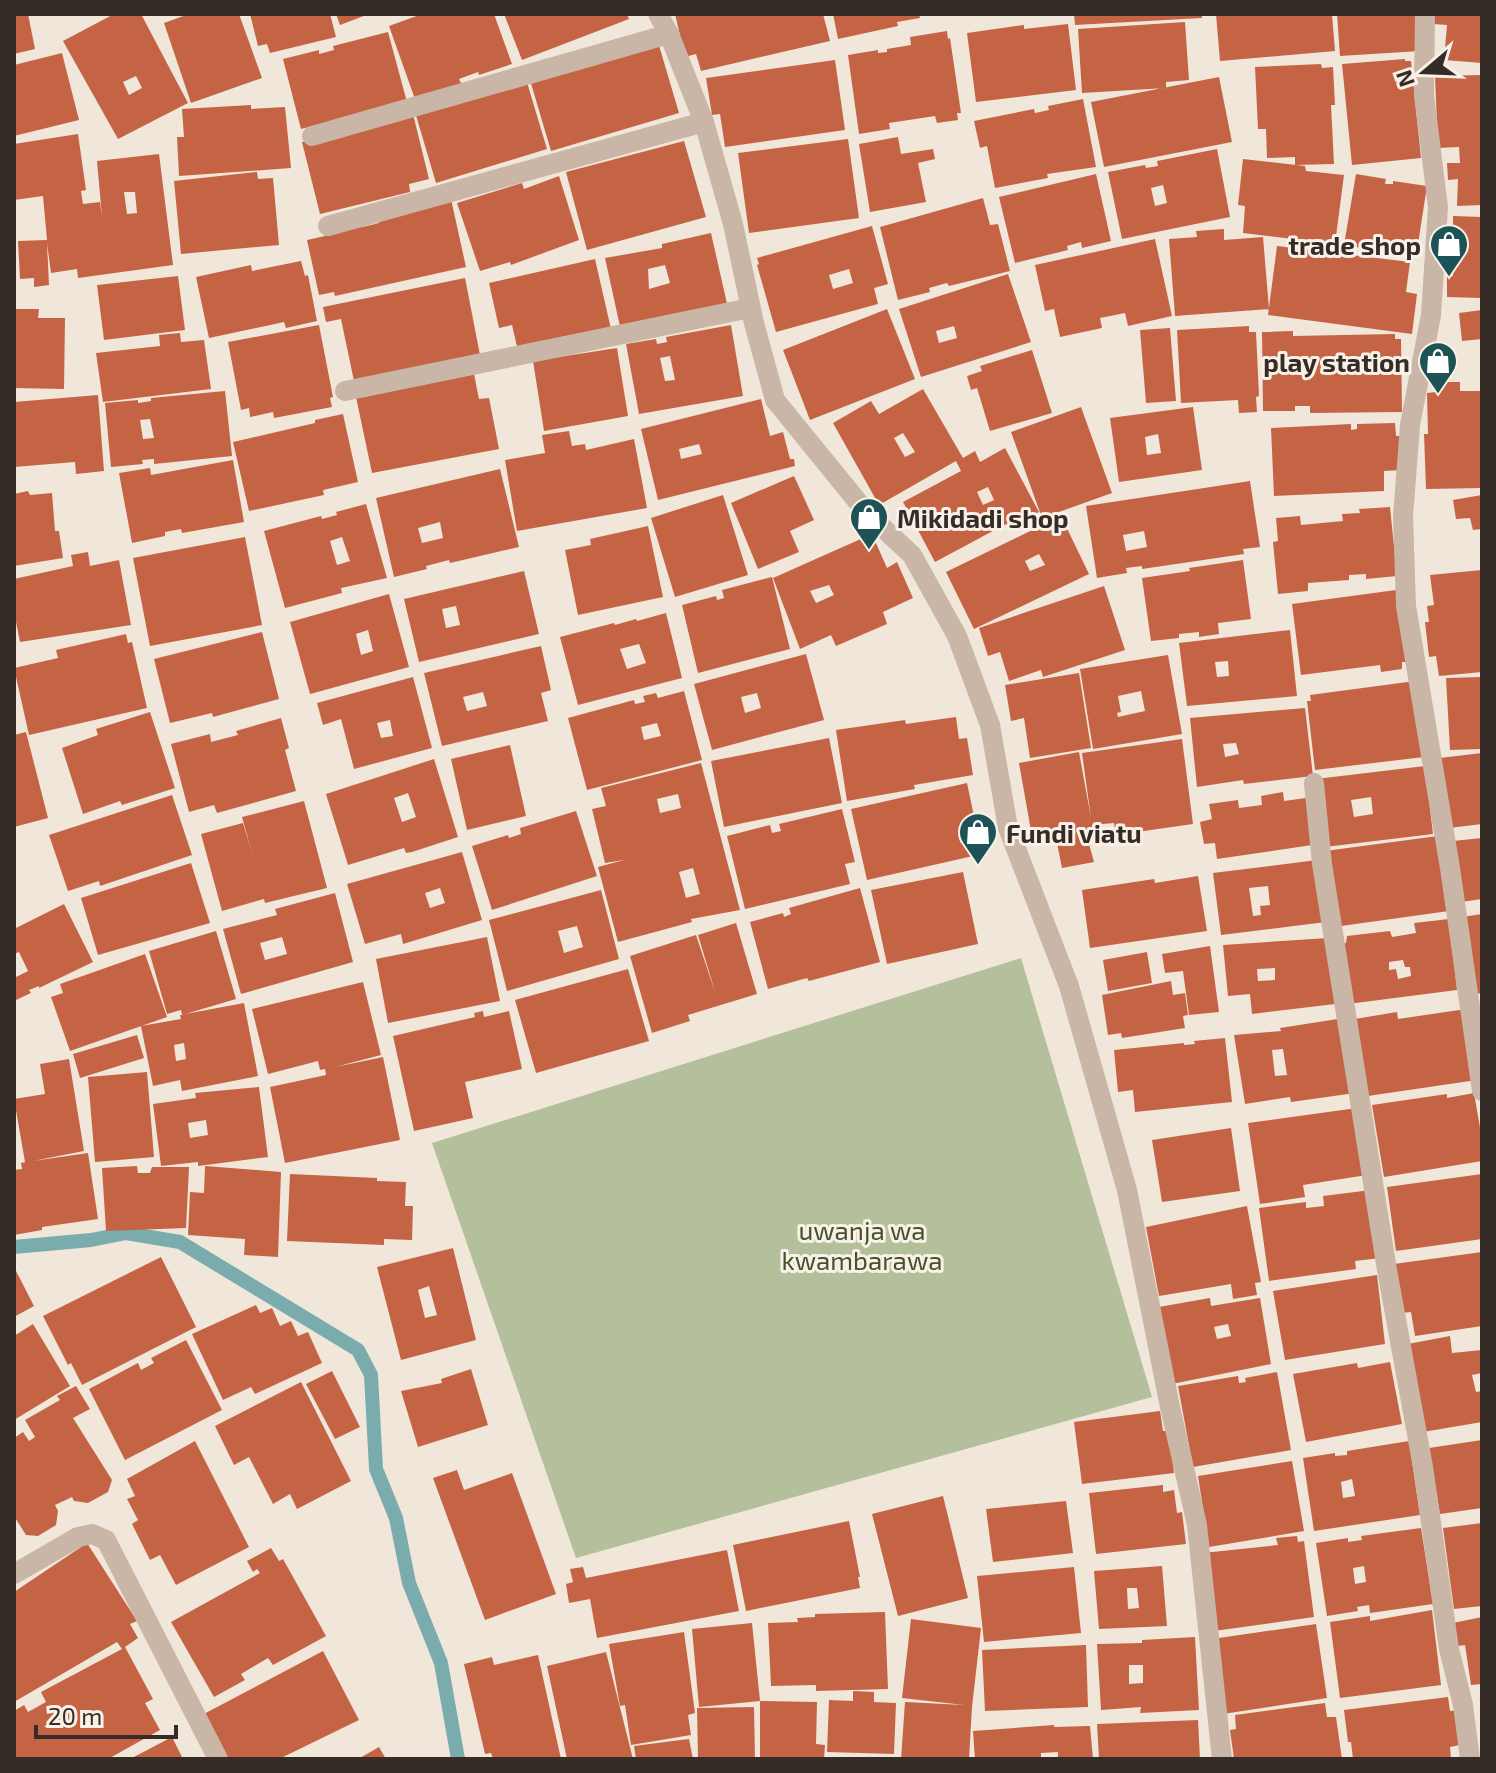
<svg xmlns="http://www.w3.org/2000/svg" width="1496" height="1773" font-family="'Exo 2',sans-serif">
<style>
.green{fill:#b4c09b}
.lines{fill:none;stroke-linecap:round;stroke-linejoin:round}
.stream{stroke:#7aacae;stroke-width:14}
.building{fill:#c56445;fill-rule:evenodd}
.service{stroke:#c9b6a7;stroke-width:20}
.minor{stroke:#c9b6a7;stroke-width:20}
.labels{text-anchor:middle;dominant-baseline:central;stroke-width:6;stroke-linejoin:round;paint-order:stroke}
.poi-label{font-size:26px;font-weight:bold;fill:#352c27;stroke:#f9f1e7;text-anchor:end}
.park-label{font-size:26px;fill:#45532b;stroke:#f9f1e7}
</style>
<rect width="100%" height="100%" fill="#f1e6da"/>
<path class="green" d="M1021,958L1152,1397L576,1558L432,1143Z"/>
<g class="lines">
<path class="stream" d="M14,1247L91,1240L126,1233L180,1242L358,1350L371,1375L376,1469L396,1518L409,1583L441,1663L458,1759"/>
</g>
<path class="building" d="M14,14H28L35,49L14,54Z
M114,14H141L188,103L118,139L63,41ZM136,76L142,88L129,95L123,82Z
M189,14H239L262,78L191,103L164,23Z
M250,14H330L336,37L270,53L267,44L258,46Z
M336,14H369L340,25Z
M422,14H494L512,64L479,75L478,72L459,79L462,85L416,102L389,26Z
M504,14H627L629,19L522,60Z
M675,14H823L830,41L701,71L696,54L685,57Z
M833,14H919L920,18L897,22L898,26L838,39Z
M1074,14H1202V18L1075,25Z
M1216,14H1332L1335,51L1220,61Z
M1337,14H1417L1420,51L1340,56Z
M1434,14H1482V63L1444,60L1447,25L1433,24Z
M1185,22L1189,80L1166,82V88L1082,93L1078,29Z
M1068,24L1076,90L976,102L967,33L1024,25V29Z
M947,31L948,39L950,38L961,113H957L958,120L937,123L935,116L889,123L890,129L859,134L848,55L878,50V53L887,52V49L911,45L910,37Z
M388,32L407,102L301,129L283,59L319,50V54L334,50L333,46Z
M658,42L679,113L551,151L530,80Z
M62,53L79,120L14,136V65Z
M1405,59V61H1411L1421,158L1352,165L1342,64Z
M835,60L845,130L725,147L720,114L712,115L706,78Z
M1321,64L1322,68L1333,67L1335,105H1331L1334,164L1295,165V157L1267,158L1266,129H1258L1255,67Z
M1482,75V205L1457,206L1458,179L1448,180L1447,163H1460L1459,147L1438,148L1435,76Z
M1219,77L1232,142L1104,167L1091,102Z
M526,79L547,149L436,183L415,112Z
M1083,99L1096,167L1047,174L1048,178L995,188L987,146L980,148L974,121L1034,109L1035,113L1049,110L1048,106Z
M251,105V109L285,107L291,168L179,176L177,137H184L182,109Z
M413,114L429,179L409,184L410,192L320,214L302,142Z
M78,134L86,190L81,191L83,204L100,202L102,217L97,161L159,154L173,265L78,278L77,269L51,273L47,243L49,285L34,287V278L20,279L18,241L47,240L43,196L14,200V144ZM124,192H135L137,213L127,214Z
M898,137L901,154L933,149L935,159L918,163L926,202L870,212L859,144Z
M848,139L859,218L749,233L738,153Z
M684,141L706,217L587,250L566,172Z
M1217,149L1230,217L1122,239L1108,172L1145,165L1146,168L1158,166L1157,161ZM1163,185L1167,203L1155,206L1151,188Z
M1243,159L1305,166L1306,171L1344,175L1335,244L1243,233L1245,206L1238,205Z
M257,172L258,179L273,178L279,245L181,254L174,181Z
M1096,174L1111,241L1082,248L1081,242L1067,246L1068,250L1015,263L999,197Z
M1356,174L1386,179L1385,184H1393V181L1427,186L1416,257L1344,245Z
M559,176L579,240L511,265L510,262L480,271L457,203L522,183L524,189Z
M983,198L990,225L998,224L1010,271L949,286L947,283L929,288L930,292L898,300L880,227Z
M451,199L466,267L335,296L334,292L319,295L307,240L325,236L324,231L362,223L363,227L379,223L377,215Z
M1453,216L1482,217V298L1447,297V277L1453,276Z
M872,226L888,284L874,288L878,304L776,332L757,265L759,264L757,258ZM849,269L853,283L833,289L829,275Z
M1224,229V240L1263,237L1269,309L1175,316L1169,239L1197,237L1196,231Z
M711,233L728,308L621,331L605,258L662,248V244ZM665,265L670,283L649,289L648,269Z
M1155,239L1172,316L1128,326L1125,313L1100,318L1102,328L1060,337L1054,309L1045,311L1035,265Z
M1277,246L1410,262L1406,292L1417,294L1412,334L1268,315Z
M595,259L611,329L518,351L512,325L499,328L489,283Z
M301,261L305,276L308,275L317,321L286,328L284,322L209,338L196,277L251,265L252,271Z
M1008,274L1031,342L921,377L899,309ZM954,326L957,338L939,343L936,331Z
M178,276L185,330L104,340L97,285Z
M465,278L480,355L354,381L341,319L326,322L323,307Z
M14,309H39L38,318H65L64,389L14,388Z
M887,309L915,379L810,420L783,350Z
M1482,310V339L1462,341L1459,313Z
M319,325L333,397L330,398L332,407L274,418L273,412L250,417L249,408L241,410L228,342Z
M731,325L743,396L639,414L626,344L656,339L657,344L667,342L666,337ZM670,356L675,380L665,381L660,358Z
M1249,326V332H1256L1259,396L1256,397L1257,412L1239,413L1238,400L1181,403L1177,330Z
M1170,328L1176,401L1146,403L1140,330Z
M1293,331V336L1395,334V339H1401L1402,412L1310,413V406H1295V411H1263L1262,332Z
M180,333L181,342L204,340L211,389L103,402L96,353L160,346L159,335Z
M617,348L628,416L544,431L533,361Z
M1032,350L1052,413L990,431L977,388L971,390L967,376L982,371L980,366Z
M474,374L479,399L489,398L499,449L372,473L356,397Z
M1436,382H1460V391H1482V488L1426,489L1424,434H1428L1427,393L1436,392Z
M923,389L963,458L975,451L980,462L1005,448L1039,512L1008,527L1006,524L935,562L903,502L961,471L956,461L879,505L833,423L871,401L879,414ZM903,433L915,452L905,457L894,438ZM988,487L994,500L983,505L977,492Z
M225,391L232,456L154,464V459L142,460L143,464L111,467L105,403L138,400V403L151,401V398ZM150,419L154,438L143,439L140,420Z
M98,395L104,471L76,474L75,462L14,467V402Z
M761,399L770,436L783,432L790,459H794L795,466L658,500L641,429ZM699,444L702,454L681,459L679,449Z
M1081,407L1112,493L1042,518L1011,432Z
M1193,407L1202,470L1119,482L1110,418ZM1158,434L1161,453L1147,455L1145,437Z
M343,414L358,482L323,490L324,495L249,511L233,442L315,423V420Z
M1395,423L1396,436H1400L1402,470L1384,471V491L1274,496L1271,428L1351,424V430L1357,429V424Z
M569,431L572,446L585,444L586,450L634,439L647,508L517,531L505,460L545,453L542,435Z
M233,460L244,522L182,533L181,529L165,532V536L132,543L119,473L150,468L151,475Z
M500,469L519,547L450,563L449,560L426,566L427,569L394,577L376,498ZM440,522L443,538L422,543L418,528Z
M794,476L814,520L790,531L799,552L758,569L731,503Z
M1250,481L1260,547L1243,549L1244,554L1142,569V566L1126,568L1127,573L1097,578L1086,506ZM1144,531L1147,547L1126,551L1123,535Z
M28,491L30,495L52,493L55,531H59L63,558L14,566V494Z
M723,495L748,575L675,597L651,518Z
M1482,495V529L1473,530L1470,518L1456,519L1453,500Z
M366,504L387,578L341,588L342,593L285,608L264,531L321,516L322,519L337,515L336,512ZM342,537L350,561L337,565L330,541Z
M1390,507L1397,576L1366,579V574L1349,575V580L1308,583V591L1278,594L1273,542L1278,541L1276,518L1300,516L1301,525L1343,521L1342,514L1360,513L1359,509Z
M1061,516L1089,574L974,629L946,572ZM1039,554L1045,565L1030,571L1025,561Z
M648,526L663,597L578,615L565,550L591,545L590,539Z
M872,534L887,568L897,562L913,598L883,612L887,624L836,646L831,635L800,649L773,578ZM829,585L834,595L816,603L810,591Z
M245,537L262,625L150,646L133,558Z
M88,552L90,566L119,560L131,625L20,642L14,612V579L73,566L71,555Z
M1243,560L1251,619L1218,623L1219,634L1199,637V632L1179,634V638L1151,641L1142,578L1190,571L1189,568Z
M1482,570V672L1439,676L1436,656L1429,657L1425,622H1429L1427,606L1434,605L1430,575Z
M524,571L539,634L419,662L404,599ZM456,606L460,625L446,628L442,609Z
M772,577L790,649L698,673L682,605L716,596L717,600L724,598L722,590Z
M1104,586L1125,650L1043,677L1041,670L1009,681L1000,652L988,656L979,628Z
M1396,590L1406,662H1402V669L1381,672L1380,665L1301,675L1292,604Z
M389,594L409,667L310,694L290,622ZM368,630L373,651L361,655L356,634Z
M666,613L682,678L578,705L560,637L614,623L615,625L636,619L637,621ZM639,644L646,663L627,669L620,649Z
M1290,630L1297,696L1187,706L1179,643ZM1228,661L1229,676L1217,677L1215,662Z
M262,632L279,699L213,717L212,713L170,723L154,659Z
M126,634L128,643L132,642L147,708L29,735L14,668L58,658L56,650Z
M541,646L551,690L541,693L548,721L442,746L424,673ZM483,692L487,706L467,711L463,697Z
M806,654L824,720L712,750L694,684ZM757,693L761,708L745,713L741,697Z
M1168,655L1182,734L1093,749L1080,669ZM1141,691L1145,711L1118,717L1117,713L1121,712L1118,696Z
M1079,673L1091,748L1030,758L1024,718L1011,721L1005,685Z
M413,677L432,748L354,769L341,719L323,725L317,703ZM390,720L393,736L381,738L377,723Z
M1482,677V749L1450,750L1446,678Z
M1415,681L1424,757L1315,770L1307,701H1311L1310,695Z
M684,691L702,760L587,790L568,718L634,700L635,704L645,702L643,696L656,693L658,698ZM657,723L661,736L644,740L641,727Z
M1305,708L1313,776L1244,784L1243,780L1197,787L1190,718ZM1236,743L1239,754L1225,757L1223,744Z
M150,712L175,788L122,805L120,801L83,814L62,748L98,735L96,729Z
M956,717L959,739L967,738L973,775L914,785L915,789L847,801L836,730L905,720L906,724Z
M281,718L289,748L285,750L296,791L217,813L214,805L189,812L171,744L210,734L211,742L238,735L236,731Z
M26,732L48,818L14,827V735Z
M829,738L842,803L724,827L711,761Z
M1182,739L1193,824L1116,835L1114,823L1092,825L1093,832L1086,833L1094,862L1062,868L1056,838L1033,842L1019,763L1079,752L1091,818L1082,753Z
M510,745L526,816L467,830L451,759Z
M1482,753V784L1480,785L1482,824L1449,828L1440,758Z
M434,759L458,837L412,852L406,853L404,848L348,865L326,794ZM408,793L416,817L402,822L394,798Z
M701,763L740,910L691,919L692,922L618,942L598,867L624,860L605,863L592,809L606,806L601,788ZM678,794L681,808L660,813L657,799ZM693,868L700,894L686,898L679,872Z
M1425,766L1433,834L1325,847L1316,779ZM1371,797L1373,814L1354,817L1351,800Z
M967,783L982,854L867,880L851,809Z
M1283,792L1284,801L1313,797L1319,844L1217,859L1215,843L1204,844L1200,822L1212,819L1209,804L1238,800L1239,808L1262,805L1261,796Z
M172,795L192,855L100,886L99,881L68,891L49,835Z
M304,801L327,888L265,903L264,899L222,911L201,834L243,823L252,853L242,817Z
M842,809L855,862L845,864L850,884L745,909L727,836L770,825L772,833L781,831L779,824Z
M576,811L597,876L492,910L472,846L508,835L509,838L521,834L520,828Z
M1438,836L1449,911L1334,927L1325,851Z
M1482,838V899L1461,902L1453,841Z
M462,852L482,920L403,944L401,934L365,944L347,884ZM440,888L445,903L430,908L425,893Z
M1317,860L1326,922L1221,935L1213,873ZM1268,886L1270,905L1260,906L1261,915L1253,916L1249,888Z
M191,863L210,923L98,955L81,898Z
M963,872L978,944L887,964L871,890Z
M1198,876L1207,931L1090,948L1082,890L1154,879L1155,883Z
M860,888L880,962L809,981L807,978L768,989L750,922L783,913L784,917L791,914L789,908Z
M601,890L619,959L507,991L489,920ZM577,926L583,947L564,953L558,931Z
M335,893L353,962L241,994L223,929L277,915L275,909ZM282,937L287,954L265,960L260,943Z
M64,904L93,962L39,988V986L29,990L31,993L14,1001V978L28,971L19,952L14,954V929Z
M1482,914V993L1475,994L1462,917Z
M1449,919L1457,990L1348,1004L1338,944L1346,943L1347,936L1390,931L1392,937L1416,933L1414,923ZM1403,960L1405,967H1410L1411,976L1398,979L1396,969L1389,970V962Z
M736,923L757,994L688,1015L690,1021L652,1033L630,956L696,935L716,995L698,935Z
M216,931L236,999L182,1015L181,1010L167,1014L149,951Z
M487,937L500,1001L388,1023L376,959Z
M1328,938L1335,1004L1252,1014L1250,994L1228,996L1223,945ZM1275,968V980L1258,981L1257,969Z
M1210,946L1219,1012L1189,1015L1183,971L1165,973L1162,954Z
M1147,952L1152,983L1108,991L1103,960Z
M145,954L167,1017L70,1051L51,997L63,993L60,984Z
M628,969L649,1041L536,1073L515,1000Z
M1171,981L1173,995L1185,993L1188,1015L1183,1016L1185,1028L1122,1038L1121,1033L1108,1035L1102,995Z
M363,982L381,1055L335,1067L383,1057L400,1140L285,1163L270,1087L326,1075L325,1069L320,1070L318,1061L268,1074L252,1009Z
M244,1003L258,1076L182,1091L180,1080L153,1086L141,1026L181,1019L180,1015ZM184,1043L186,1059L176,1061L174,1045Z
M1466,1009L1477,1080L1361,1097L1349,1020L1397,1012L1398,1019Z
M483,1011L484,1017L509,1011L522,1069L465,1082L473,1118L414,1131L393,1036L475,1017L474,1013Z
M1344,1018L1355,1093L1291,1102L1290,1097L1245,1104L1234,1035L1281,1031L1280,1028ZM1283,1049L1287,1075L1275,1076L1272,1050Z
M137,1035L144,1058L80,1078L73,1054Z
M1225,1038L1232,1102L1135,1112L1133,1090L1118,1092L1114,1050L1184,1043V1045L1195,1044L1194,1041Z
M69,1059L84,1151L33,1161L88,1153L98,1219L42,1227V1230L14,1235V1170L22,1169L21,1163L25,1162L14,1099L45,1094L40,1064Z
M147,1072L154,1157L95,1162L88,1077Z
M259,1087L268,1157L198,1166V1162L161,1166L153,1104L196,1098L195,1093ZM206,1120L208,1135L190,1138L188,1123Z
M1474,1093L1482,1139V1161L1384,1177L1372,1105L1447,1094V1098Z
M1357,1108L1367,1175L1303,1185L1305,1197L1260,1204L1248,1123Z
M1231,1128L1240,1191L1162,1202L1152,1140Z
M137,1166L138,1173H150L152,1167H189L186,1228L106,1231L102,1168Z
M205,1166L281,1172L278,1257L244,1255L245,1239L188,1235L190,1192L204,1193Z
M290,1174L377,1178V1181L406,1182L405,1206H413L412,1240L384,1239V1245L287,1241Z
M1482,1174V1239L1396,1251L1387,1187Z
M1371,1190L1380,1258L1355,1261L1356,1269L1269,1281L1259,1208L1306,1202V1208L1324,1206L1323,1196Z
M1247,1206L1261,1282L1255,1283L1257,1295L1233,1299L1231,1284L1159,1296L1146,1227Z
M453,1248L476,1340L401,1360L377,1267ZM429,1286L437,1315L425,1318L418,1290Z
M1482,1252V1326L1415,1336L1411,1312L1402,1313L1394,1264Z
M161,1257L196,1327L82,1385L71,1363L68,1365L43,1316Z
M14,1267L34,1306L14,1317Z
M1377,1275L1385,1344L1285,1360L1273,1291Z
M1210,1298L1211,1306L1260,1298L1271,1364L1167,1385L1153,1308ZM1228,1324L1231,1336L1217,1339L1214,1327Z
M256,1305L260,1313L272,1308L280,1326L291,1321L298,1336L308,1332L322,1363L255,1394L251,1387L223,1400L192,1334Z
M33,1324L70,1386L14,1420V1336Z
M1450,1336L1452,1353L1482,1350V1373L1472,1375L1476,1392L1482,1391V1422L1423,1432L1408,1344Z
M186,1340L222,1410L125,1460L89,1389L138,1363L141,1370L154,1363L151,1358Z
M1390,1362L1402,1424L1306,1442L1293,1374L1357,1363L1358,1368Z
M471,1369L488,1425L418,1447L401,1391L442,1383L441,1379Z
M332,1371L360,1427L335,1439L306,1384Z
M1277,1372L1291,1450L1193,1467L1178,1386L1238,1376L1239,1383L1246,1382L1245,1378Z
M301,1382L351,1481L297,1509L290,1494L273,1504L249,1457L234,1465L215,1426Z
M76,1386L90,1409L73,1418L112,1480L108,1492L88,1503L74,1501L72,1497L55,1505L58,1511L56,1525L38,1536L26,1535L14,1516V1438L23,1432L29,1441L35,1437L25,1420L60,1400L57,1396Z
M1160,1411L1163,1431H1169L1174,1473L1082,1484L1074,1422Z
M1482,1440V1508L1440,1514L1429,1448Z
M195,1441L249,1547L176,1585L160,1555L150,1560L132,1524L138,1520L127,1499L135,1496L127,1479Z
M1409,1441L1420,1515L1314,1531L1303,1458L1335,1453V1456L1347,1455V1451ZM1352,1479L1355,1496L1343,1498L1341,1482Z
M1292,1461L1304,1531L1209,1547L1198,1476Z
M457,1470L464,1490L512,1473L556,1594L485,1620L433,1478Z
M1163,1485V1492L1174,1490L1177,1513L1182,1512L1186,1544L1096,1554L1089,1493Z
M943,1496L968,1598L898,1616L872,1514Z
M1066,1501L1073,1553L993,1562L986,1509Z
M849,1521L860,1577H858L860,1588L746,1611L733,1545Z
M1482,1523V1606L1454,1609L1443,1528Z
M1421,1528L1433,1604L1370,1613L1369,1605L1357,1607L1358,1611L1327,1616L1316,1543L1348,1538V1542L1362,1540L1361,1536ZM1364,1566L1366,1582L1355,1584L1353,1568Z
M1297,1536L1298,1542L1304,1541L1314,1617L1214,1631L1203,1553L1278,1545L1276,1538Z
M87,1543L137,1621L130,1624L138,1638L125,1647L153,1699L145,1703L160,1730L108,1759H14V1711L24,1705L28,1712L46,1702L41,1692L122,1649L117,1642L14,1702V1592Z
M271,1548L279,1561L283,1559L326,1636L273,1665L268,1658L241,1674L245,1680L214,1697L171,1622L260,1573L257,1569L253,1572L247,1561Z
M727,1550L739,1611L597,1638L590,1599L569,1603L566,1584L573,1582L570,1569L583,1567L586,1578Z
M1162,1566L1167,1626L1099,1629L1094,1571ZM1127,1588H1137L1139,1608L1128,1609Z
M1074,1567L1081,1633L984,1642L977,1576Z
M1432,1610L1441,1685L1340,1698L1330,1622L1370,1616V1621Z
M885,1612L888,1689L816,1691V1685L771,1686L768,1623L798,1622L797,1618L815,1617V1614Z
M1482,1617V1684L1471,1685L1465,1645L1451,1647L1448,1624Z
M911,1619L981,1628L972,1707L969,1759H901L905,1702L964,1705L902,1698Z
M752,1623L760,1701L817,1702L816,1744L825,1745L824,1759H760V1701L699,1707L692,1629Z
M1316,1624L1327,1698L1223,1714L1212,1639Z
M684,1632L695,1713L688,1715L691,1735L631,1745L625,1705L620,1706L609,1644Z
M1195,1637L1199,1710L1140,1713L1141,1707L1101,1710L1097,1644L1142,1643V1640ZM1129,1665H1143V1683L1129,1684Z
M1086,1645L1088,1707L985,1711L982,1650Z
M323,1651L359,1720L279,1759H223L200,1716Z
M606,1652L633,1759H567L547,1666Z
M538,1655L561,1759H493L491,1753L485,1754L464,1664L492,1657L494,1665Z
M853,1691L874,1692V1702L896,1703L894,1754L827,1752L829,1700L853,1701Z
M1448,1697L1450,1711L1461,1710L1460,1745L1450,1747L1451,1759H1353L1351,1742H1348L1344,1710Z
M1325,1703L1327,1717H1336L1342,1759H1234L1230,1730L1236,1729L1235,1715Z
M754,1707L755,1759H698L697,1708Z
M1198,1720L1200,1759H1099L1097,1724Z
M1054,1725V1727L1090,1726L1093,1759H1058V1752L1041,1753V1759H975L973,1731Z
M172,1737L183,1759H130Z
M689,1739L693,1759H636L634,1746Z
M379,1747L386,1759H358Z"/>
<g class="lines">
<path class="service" d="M312,136L669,34
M328,226L704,122"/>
<path class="minor" d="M658,14L669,34L704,122L733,224L754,323L775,400L867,513L912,555L957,636L990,725L1008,828L1069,986L1127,1190L1170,1407L1197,1525L1222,1759
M1425,14L1424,95L1438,207L1431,315L1410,425L1403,517L1406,606L1450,868L1482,1091
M345,391L750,308
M1314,783L1322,864L1387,1270L1423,1467L1449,1649L1463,1705L1470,1759
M14,1574L78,1537L92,1534L106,1540L218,1759"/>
</g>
<defs>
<symbol id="shop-pin" viewBox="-11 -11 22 30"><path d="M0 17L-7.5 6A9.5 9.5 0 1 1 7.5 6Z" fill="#1d5356" stroke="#f9f1e7"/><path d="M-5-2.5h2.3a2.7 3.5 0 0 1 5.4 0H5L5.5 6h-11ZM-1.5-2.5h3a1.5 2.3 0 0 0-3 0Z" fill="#fff"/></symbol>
</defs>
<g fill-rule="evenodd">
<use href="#shop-pin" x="1427" y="222" width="44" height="60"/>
<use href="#shop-pin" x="1416" y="339" width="44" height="60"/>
<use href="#shop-pin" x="847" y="495" width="44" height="60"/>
<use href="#shop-pin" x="956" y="810" width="44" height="60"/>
</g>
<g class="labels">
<g class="poi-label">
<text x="1421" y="244">trade shop</text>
<text x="1410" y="361">play station</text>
<text x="897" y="517" text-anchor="start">Mikidadi shop</text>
<text x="1006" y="832" text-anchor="start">Fundi viatu</text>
</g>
<g class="park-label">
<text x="862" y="1229">uwanja wa<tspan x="862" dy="30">kwambarawa</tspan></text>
</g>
</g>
<rect width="1496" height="1773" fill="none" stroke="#352c27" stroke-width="32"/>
<g transform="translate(1424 72) rotate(251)" stroke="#f9f1e7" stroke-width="6" paint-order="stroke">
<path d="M0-6L14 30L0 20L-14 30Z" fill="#352c27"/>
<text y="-12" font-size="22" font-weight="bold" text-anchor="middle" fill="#352c27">N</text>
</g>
<path d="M36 1725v12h140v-12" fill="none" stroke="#352c27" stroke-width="4"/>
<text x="48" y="1725" font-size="24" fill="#352c27" stroke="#f9f1e7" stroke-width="6" paint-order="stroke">20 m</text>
</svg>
